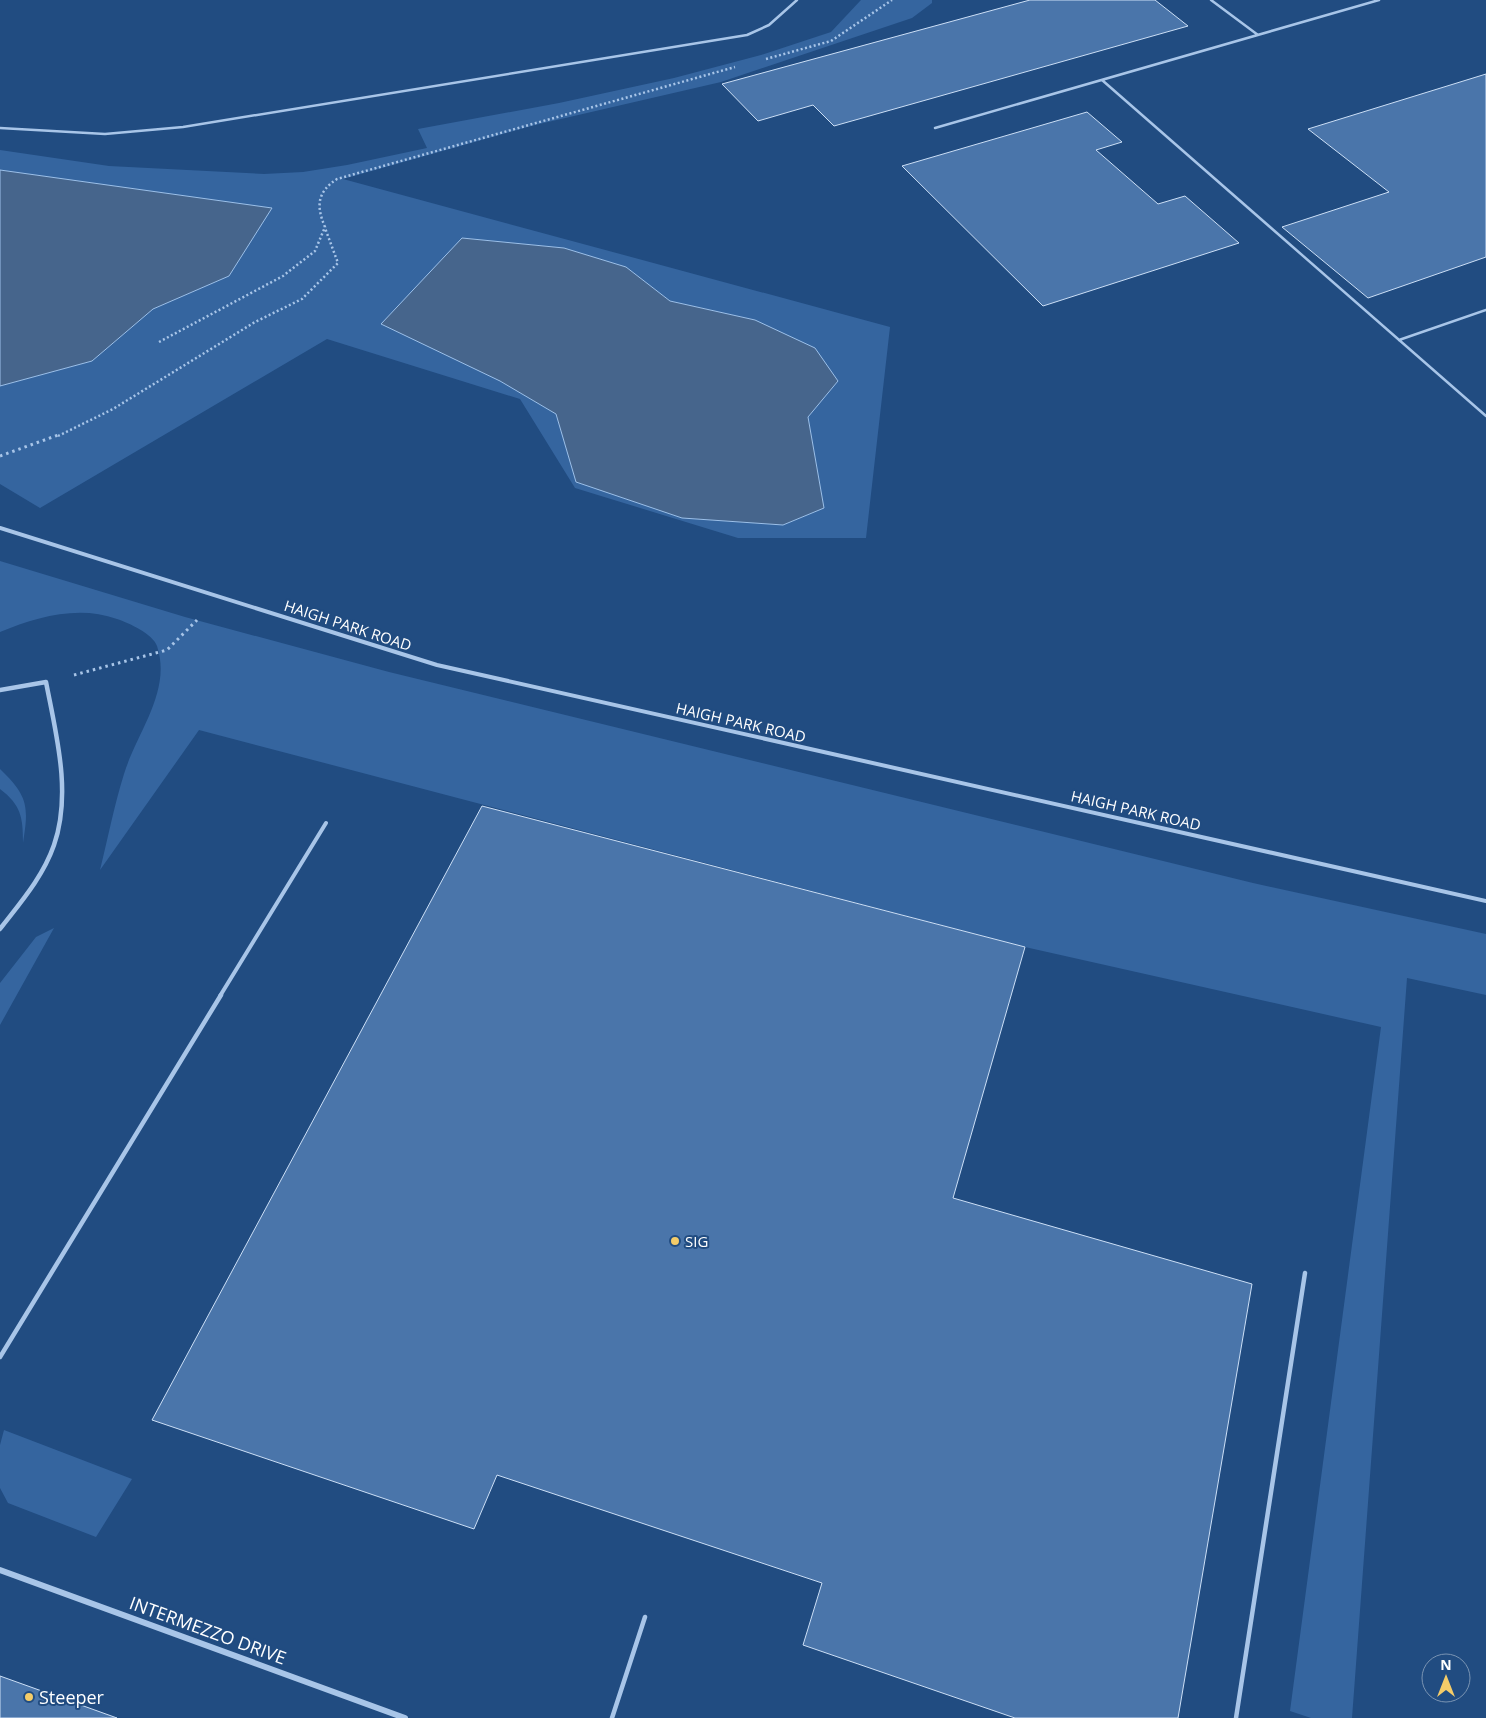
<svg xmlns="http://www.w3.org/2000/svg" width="1486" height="1718" font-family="'Open Sans',sans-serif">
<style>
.green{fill:#35659f;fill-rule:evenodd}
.water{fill:#46658c;stroke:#9cc0e9}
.building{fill:#4a75aa;stroke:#ccdff6}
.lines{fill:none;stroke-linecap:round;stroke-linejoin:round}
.path-far1{stroke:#a8c5e8;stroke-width:2.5;stroke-dasharray:2 2.5;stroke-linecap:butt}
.path{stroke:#a8c5e8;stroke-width:3;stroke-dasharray:2.5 4;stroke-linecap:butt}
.service-far2{stroke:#a8c5e8;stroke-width:2.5}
.service-far1{stroke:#a8c5e8;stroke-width:4}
.service{stroke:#a8c5e8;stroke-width:4.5}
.minor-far1{stroke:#a8c5e8;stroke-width:4.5}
.minor{stroke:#a8c5e8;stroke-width:6}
.poi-dot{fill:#f4cc69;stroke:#214c81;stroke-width:2}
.labels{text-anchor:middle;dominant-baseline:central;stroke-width:4;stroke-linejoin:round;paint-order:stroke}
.street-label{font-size:15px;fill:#fff;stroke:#214c81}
.poi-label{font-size:15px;fill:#fff;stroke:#214c81;text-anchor:start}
.near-street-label{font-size:18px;fill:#fff;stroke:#214c81}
.near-poi-label{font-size:18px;fill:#fff;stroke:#214c81;text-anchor:start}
</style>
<rect width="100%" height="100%" fill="#214c81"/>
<path class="green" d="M861,0H932V3L912,18L721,82L535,125L343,179L890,327L866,538H738L575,488L520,399L327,339L40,508L0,484V386L92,361L153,309L229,276L271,208L0,170V150L109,166L264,174L303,172L347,165L427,148L418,129L559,103L674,78L761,55L831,32ZM462,238L564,248L626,267L670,301L755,320L838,381L808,417L824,508L783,525L682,518L577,482L556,414L500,381Z
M0,561L185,617L389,672L1253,883L1486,934V995L1407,978L1352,1718H1311L1290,1711L1381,1027L1025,947L199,730L100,870C108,838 114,806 124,774C137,732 172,691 157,646C153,634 129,623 117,619C78,605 37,617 0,632Z
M0,769C28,796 29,806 23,843C23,817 21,805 0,789Z
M54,928L0,1025V983L36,937Z
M4,1430L132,1479L96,1537L8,1503L0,1488V1445Z"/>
<path class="water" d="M0,170L272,208L229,276L153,309L92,361L0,386Z
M462,238L564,248L626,267L670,301L755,320L815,348L838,381L808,417L824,508L783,525L682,518L576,482L556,414L500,381L381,324Z"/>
<path class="building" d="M1030,0H1155L1188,26L834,126L813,105L758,121L722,84Z
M1486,74V257L1368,298L1282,227L1389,192L1308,129Z
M1087,112L1122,142L1096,150L1158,204L1185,196L1239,243L1043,306L902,166Z
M482,806L1025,947L953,1198L1252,1284L1178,1718H1015L803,1645L822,1583L497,1475L474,1529L152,1420Z
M0,1676L117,1718H0Z"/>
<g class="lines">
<path class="path-far1" d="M766,59L831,41L892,0
M159,342L283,276L315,251L325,227C316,206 317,192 337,179L735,67
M58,436L113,409L255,322L302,299L338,263L325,228"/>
<path class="path" d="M0,456L61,434
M74,675L167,650L197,620"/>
<path class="service-far2" d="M1211,0L1258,35
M1102,80L1486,416
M0,128L105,134L183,127L747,35L769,25L797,0
M935,128L1379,0
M1399,340L1486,310"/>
<path class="service-far1" d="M0,528L437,665L1486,901
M220,996L326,823"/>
<path class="service" d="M0,1357L221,995
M612,1718L645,1617
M1236,1718L1305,1273"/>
<path class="minor-far1" d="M0,690L46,682C56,734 72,793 54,845C43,877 20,903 0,929"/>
<path class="minor" d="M0,1570L405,1718"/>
</g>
<g class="poi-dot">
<circle cx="675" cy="1241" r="5"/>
<circle cx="29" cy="1697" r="5"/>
</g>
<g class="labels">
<g class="street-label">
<text transform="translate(348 625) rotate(18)">HAIGH PARK ROAD</text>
<text transform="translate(741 722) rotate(13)">HAIGH PARK ROAD</text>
<text transform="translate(1136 810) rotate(13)">HAIGH PARK ROAD</text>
</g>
<g class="poi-label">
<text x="685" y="1241">SIG</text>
</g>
<g class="near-street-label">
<text transform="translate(208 1630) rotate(20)">INTERMEZZO DRIVE</text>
</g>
<g class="near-poi-label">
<text x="39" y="1697">Steeper</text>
</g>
</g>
<g transform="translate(1446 1678)"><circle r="24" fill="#214c81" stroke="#7a94b3"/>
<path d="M0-4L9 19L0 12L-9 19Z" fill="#f4cc69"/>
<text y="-8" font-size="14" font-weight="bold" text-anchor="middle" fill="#ffffff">N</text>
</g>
</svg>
